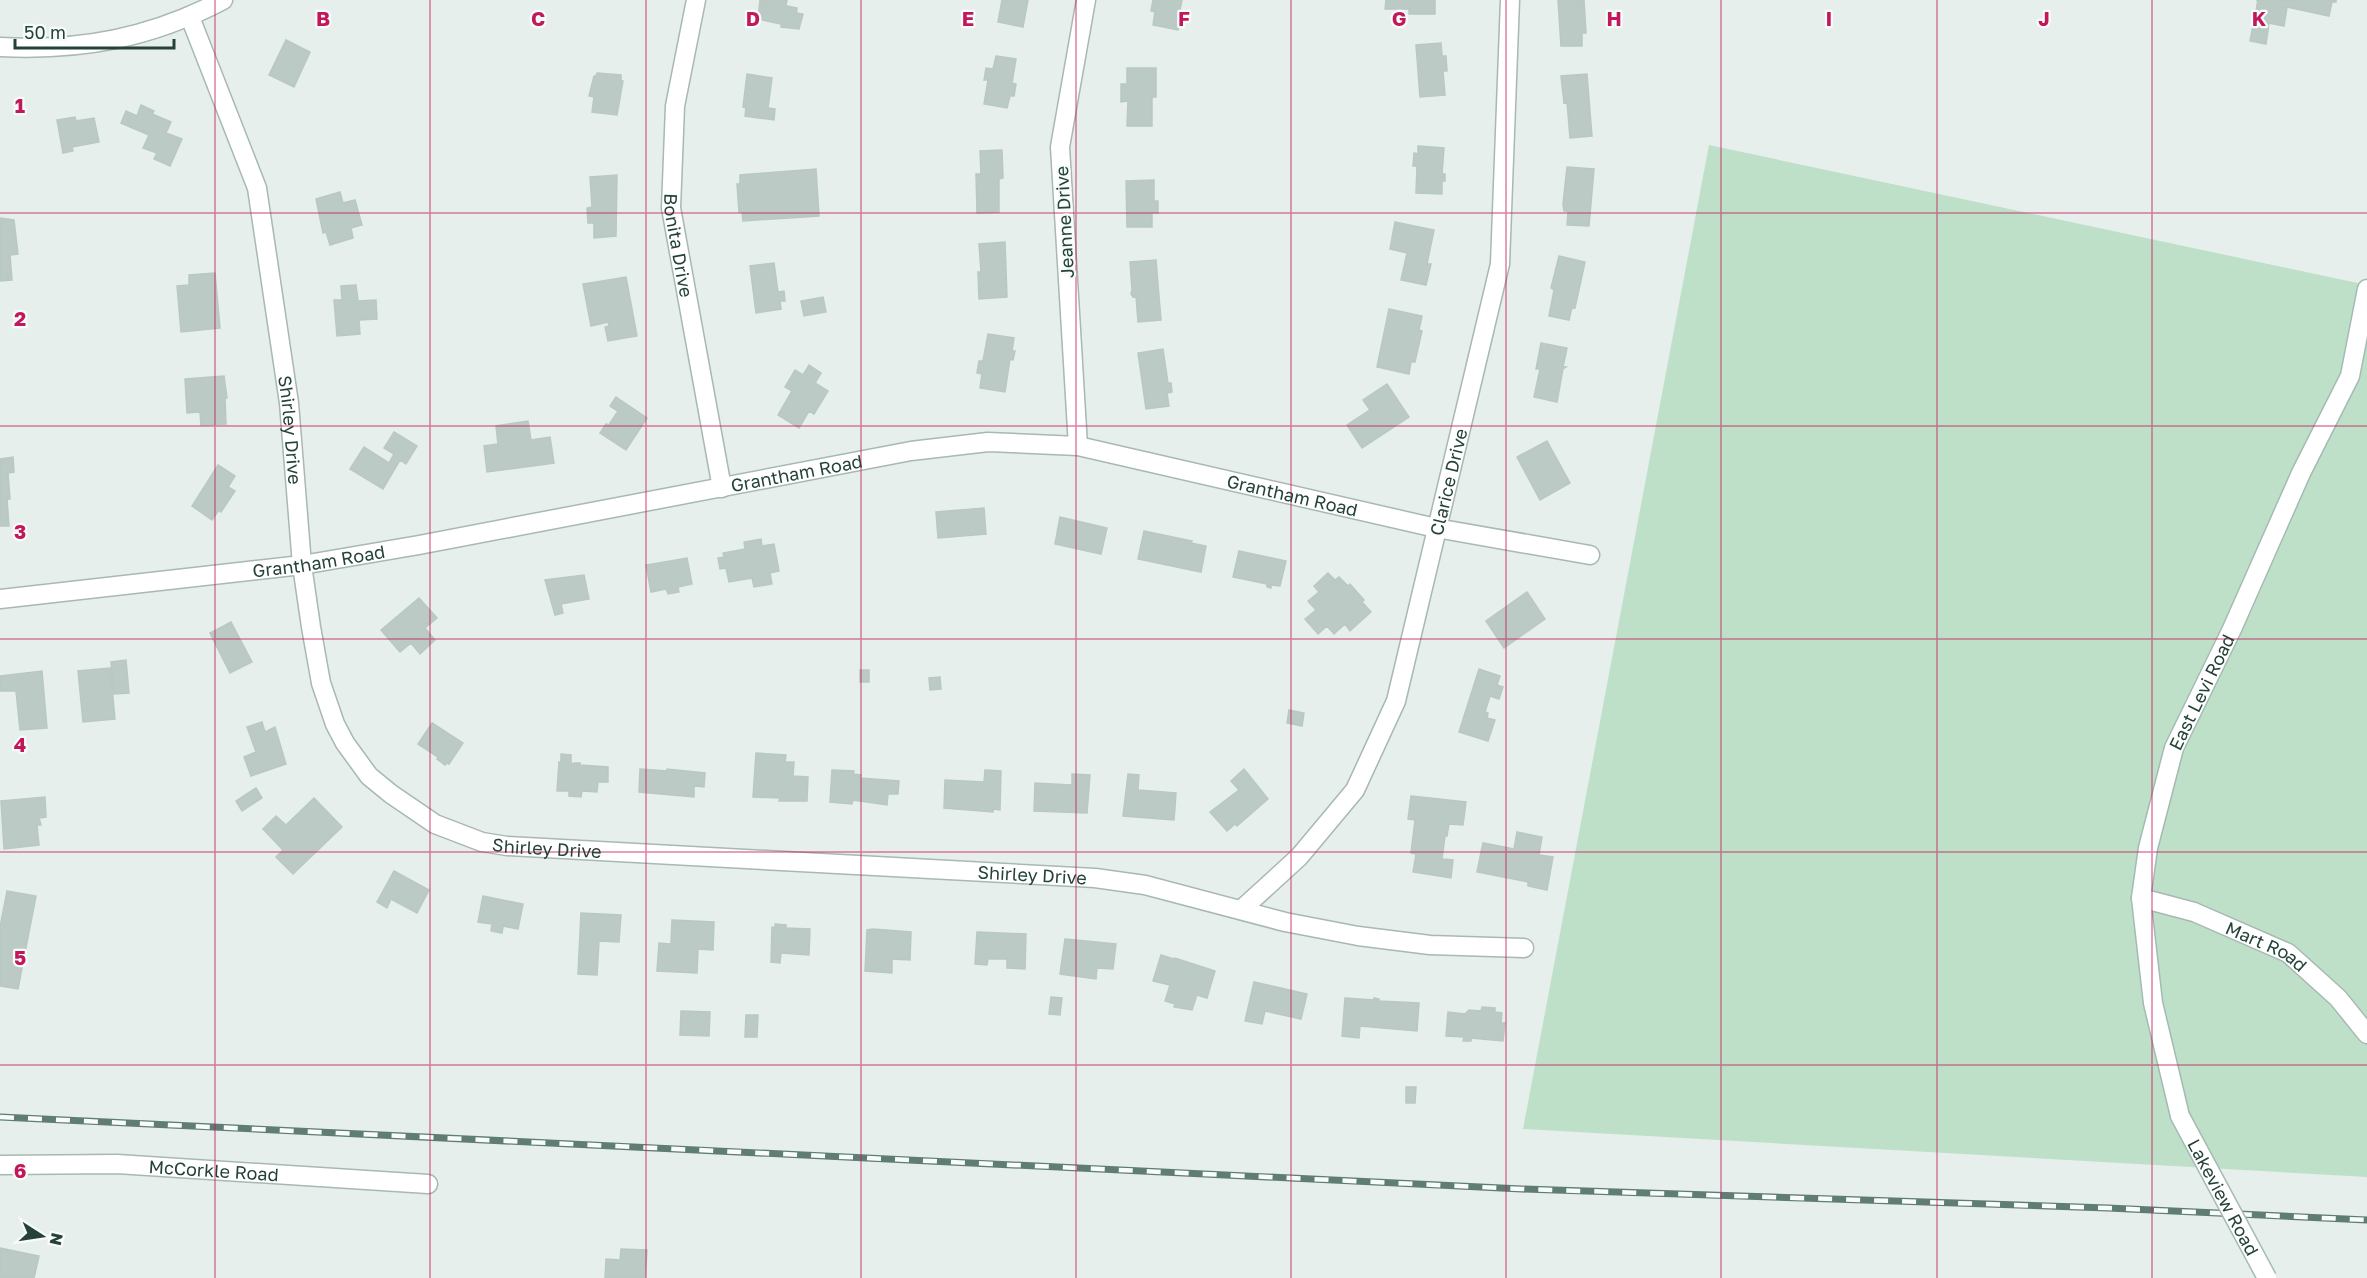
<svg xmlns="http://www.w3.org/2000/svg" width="2367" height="1278" font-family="'Golos Text',sans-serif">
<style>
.green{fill:#bfe0c8}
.building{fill:#bbcac4;stroke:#b8c9c2;stroke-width:1.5}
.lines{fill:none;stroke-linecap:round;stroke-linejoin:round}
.street-casing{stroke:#a8b8b2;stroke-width:21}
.secondary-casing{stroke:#a4bbb3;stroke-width:21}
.street{stroke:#fff;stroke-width:18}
.secondary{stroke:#fff;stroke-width:18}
.rail-casing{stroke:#5f7d75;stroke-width:7}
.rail{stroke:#f7fbf9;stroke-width:4.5;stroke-dasharray:14;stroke-linecap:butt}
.secondary-bridge-casing{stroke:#a4bbb3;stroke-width:21;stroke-linecap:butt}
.secondary-bridge{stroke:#fff;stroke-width:18}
.grid{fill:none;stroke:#c2185b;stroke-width:1.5;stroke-opacity:0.55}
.labels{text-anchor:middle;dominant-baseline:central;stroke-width:4.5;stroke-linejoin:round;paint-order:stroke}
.street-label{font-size:18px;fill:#24423a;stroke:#f7fbf9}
.grid-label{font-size:20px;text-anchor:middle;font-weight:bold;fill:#c2185b;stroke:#f7fbf9;stroke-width:4.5;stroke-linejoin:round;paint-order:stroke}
</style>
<rect width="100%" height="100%" fill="#e6efeb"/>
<path class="green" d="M1709,145L2367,285V1177L1523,1129Z"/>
<path class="building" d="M760,0H787L785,10L786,11L787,6L797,8L796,15L797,13L803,14L799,29L781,27V24L758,19Z
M1002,0H1028L1023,27L998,22Z
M1153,0H1182L1178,20L1182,21L1178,30L1153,25L1155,12L1151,11Z
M1386,0H1435V14H1409V9H1385Z
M1558,0H1584L1586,33H1582V46H1561Z
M2256,0H2336V2H2332L2329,16L2287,7L2284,26L2269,23L2266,44L2250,41L2258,0Z
M286,40L310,52L294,87L269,75Z
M1441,43L1442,56H1446L1447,71H1443L1445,95L1420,97L1416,45Z
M996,56L1016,59L1012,83L1016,84L1014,96H1010L1007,108L984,104L988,80H984L986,68L993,69Z
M1127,68H1156V97H1152V126H1127L1128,101L1121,102V84H1127Z
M597,73L621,75V81H623L617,115L592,112L594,97L589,96L594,76H596Z
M747,74L772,78L768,108L775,109L774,120L745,116L746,108L743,107Z
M1587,74L1592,136L1570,138L1567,102L1564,103L1561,76Z
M141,105L154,111L152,114L171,122L166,133L182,139L170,166L154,159L157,153L143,148L149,135L121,123L126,111L137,116Z
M75,117L76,121L94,118L99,142L72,147L73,151L63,153L57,120Z
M1418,146L1444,148L1442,174H1445V181H1442V194L1416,193L1417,166H1413L1414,153L1418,154Z
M1002,150L1003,178L999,179V212L977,213L976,174H981L980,151Z
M1567,167L1594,169L1589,226L1567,225L1568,211H1564L1563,204Z
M816,169L819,216L743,221L742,212H739L737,184H740V175Z
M617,175L616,236L594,238V223H588L587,208L592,207L590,177Z
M1154,180V201H1158V213H1152V227H1127L1126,181Z
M340,192L343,203L355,200L362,225L351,228L353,238L330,245L326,232L323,233L316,199Z
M0,218L14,220L18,254L10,255L12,280L0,281Z
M1395,222L1434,230L1427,264H1431L1426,285L1401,280L1407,253L1390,249Z
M1005,242L1007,297L979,299L978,272H981L979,244Z
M1559,256L1585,262L1575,308L1572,307L1569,320L1549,316L1554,290L1551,288Z
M1156,260L1161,320L1138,322L1136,296L1133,297L1131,294L1132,290L1130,262Z
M774,263L778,292L784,291L785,301H780L781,309L756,313L750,266Z
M215,273L220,328L181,332L177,286L189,285V275Z
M626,277L637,336L608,341L605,327L609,326L608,322L591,326L583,284Z
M356,285L358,301L376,300L377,319L359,320L360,334L337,336L334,300H342L341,286Z
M823,297L826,312L804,316L801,301Z
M1389,309L1422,316L1419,330L1422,331L1415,362H1411L1409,374L1377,367Z
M988,334L1014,338L1012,351H1015L1013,360L1010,359L1005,392L980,388L982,374L977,373L979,361H983Z
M1541,343L1567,348L1563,367H1566L1563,369L1557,402L1534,397L1540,369H1536Z
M1163,349L1168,383H1171L1172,392L1167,393L1169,406L1146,409L1138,353Z
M809,365L821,373L815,383L828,391L814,414L809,411L799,428L778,415L792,391L785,387L795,370L803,375Z
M224,376L227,398H225L226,424L201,425L200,412L187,413L185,379Z
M1387,384L1409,417L1362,448L1347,425L1370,410L1363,400Z
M616,397L647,418L626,450L600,433L606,424L609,425L618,411L610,406Z
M528,421L531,440L550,437L554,463L487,472L484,446L498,444L496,426Z
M394,432L417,446L406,464L400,460L383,489L350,469L364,447L389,463L394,454L384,448Z
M1547,441L1570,483L1540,500L1517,457Z
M13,457L14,472L8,473L10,499H7L9,526H0V459Z
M218,465L235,476L228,487L235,491L221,512L219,510L212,520L192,506Z
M984,508L986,534L938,538L936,512Z
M1060,517L1107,528L1101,554L1055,544Z
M1144,531L1192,541L1191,543L1206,546L1201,572L1138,559Z
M761,539L762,546L774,544L779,571L770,573L772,584L754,587L752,578L729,582L726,568L720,569L718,558L724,557L723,553L745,549L744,542Z
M1239,551L1286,561L1280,586L1271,585V588L1267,587V584L1233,577Z
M687,558L692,584L678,587L679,592L668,594L666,589L651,592L646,565Z
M1328,573L1335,580L1339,577L1348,586L1350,584L1364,600L1362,602L1371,612L1350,631L1345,624L1334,634L1327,626L1318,634L1305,619L1316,610L1308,601L1319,592L1314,586Z
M584,575L589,599L561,604L563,613L555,615L545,580Z
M1527,592L1545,619L1504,648L1486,621Z
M419,598L437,618L425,628L435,640L420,654L411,643L400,652L381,630Z
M231,622L252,662L230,673L210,633Z
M126,660L129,693L114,694L111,662Z
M110,668L115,719L83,722L78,671Z
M1479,669L1500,676L1497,685L1503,687L1499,699L1490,696L1485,712L1488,713L1487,718L1495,720L1488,741L1459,732Z
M860,670H869V682H860Z
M42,671L47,728L20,730L16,691H0V676Z
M940,677L941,689L930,690L929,678Z
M1289,710L1304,713L1302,726L1287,723Z
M262,722L265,732L275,727L286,764L251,776L244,757L256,752L247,727Z
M432,723L463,743L449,764L446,763L445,765L437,759L438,757L418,744Z
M756,753L786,755L785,762H794L793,776L808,777L807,801H779L780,798L753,797Z
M561,754L571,755V764L575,763H580V765L608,767V782H598L597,792L582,791L581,797L569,796V791H557L559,762H561Z
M640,769L667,771V769L705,773L704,787L694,786V797L639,792Z
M1244,769L1268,799L1237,826L1235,824L1227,831L1210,812L1239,790L1231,781Z
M832,770L854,771L853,774L861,775L860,778L899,781L898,794H888L887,805L853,800L852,804L830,802Z
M985,770L1001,771L1000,810L993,809V812L944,808L945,780L984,782Z
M1072,774L1090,775L1087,813L1034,811L1035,783L1072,785Z
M1128,774L1139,775L1138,790L1176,793L1174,820L1123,816Z
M256,788L262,798L242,811L236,801Z
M1411,796L1466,802L1463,825L1449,824L1447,836H1445L1442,859L1453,860L1451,878L1413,872L1416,854L1411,853L1415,820L1408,819Z
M45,797L46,817L39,818L41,825H37L39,845L4,849L1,801Z
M314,798L342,827L293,874L276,857L283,850L263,829L276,816L286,825Z
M1517,832L1542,837L1539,855L1553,857L1547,890L1528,886V882L1477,872L1483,843L1514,849Z
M394,871L429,890L417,913L391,899L387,908L377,902Z
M7,891L36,896L18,989L0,986V927Z
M483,896L523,904L518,929L503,926L502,933L491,931L492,924L478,922Z
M581,913L621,915L619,942L599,941L597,975L578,974Z
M672,920L714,922L713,950L698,949L697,973L657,971L659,943L671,944Z
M775,924L786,925V928L810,929L809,955L781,953L780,963L771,962L772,927L775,928Z
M873,929L911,932L910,960L892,959V973L865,971L867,930Z
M977,932L1026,934L1025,969L1007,968V959H988L987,965L975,964Z
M1065,939L1116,944L1113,969L1097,968L1096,979L1060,974Z
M1161,955L1174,959L1175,958L1215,971L1207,998L1197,995L1192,1010L1174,1007L1175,1004L1165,1001L1170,985L1153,981Z
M1254,982L1307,994L1301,1019L1265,1011L1262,1024L1245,1021Z
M1051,997L1062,998L1060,1015L1049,1014Z
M1345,998L1374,1000V998L1379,999V1001L1419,1003L1417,1031L1360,1026L1359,1038L1342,1036Z
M1482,1007L1495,1008V1012L1502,1013L1501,1023H1505L1503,1041L1471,1038V1041H1463L1464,1037L1446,1036L1448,1012L1465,1014L1469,1010L1481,1011Z
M681,1011L710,1012L709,1036L680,1035Z
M746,1015H758L757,1037H745Z
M1406,1087H1416L1415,1103H1406Z
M0,1248L39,1256L34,1278H0Z
M621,1249L647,1250L645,1278H605L606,1259L620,1260Z"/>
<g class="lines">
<defs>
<g id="street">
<path id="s1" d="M696,0L675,106L671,208L722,488"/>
<path id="s2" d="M190,17L257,188L289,403L302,565L311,627L321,683L335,724L345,743L369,776L391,794L435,824L482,842L507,846L1095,878L1145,885L1285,922L1358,936L1430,945L1524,948"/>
<path d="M0,47C81,51 151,38 223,0"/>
<path d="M1078,446L1060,147L1086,0"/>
<path id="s3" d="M0,599L302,565L419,545L911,451L988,442L1078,446L1436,528L1590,555"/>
<path id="s4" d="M2141,898L2194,912L2288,953L2338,998L2367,1034"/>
<path id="s5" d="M1241,910L1299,857L1355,790L1396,701L1500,264L1510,0"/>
<path id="s6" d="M0,1165L117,1164L428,1184"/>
</g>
<g id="secondary">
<path id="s7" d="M2180,1116L2153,1003L2141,898L2148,848L2174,748L2232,629L2301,473L2350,376L2367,289"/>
</g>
</defs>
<use href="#street" class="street-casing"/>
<use href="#secondary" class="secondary-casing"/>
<use href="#street" class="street"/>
<use href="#secondary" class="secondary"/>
<defs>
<path id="rail" d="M0,1117L1522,1189L2108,1208L2367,1220"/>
</defs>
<use href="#rail" class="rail-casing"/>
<use href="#rail" class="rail"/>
<defs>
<g id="secondary-bridge">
<path id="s8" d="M2180,1116L2267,1278"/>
</g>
</defs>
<use href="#secondary-bridge" class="secondary-bridge-casing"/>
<use href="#secondary-bridge" class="secondary-bridge"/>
</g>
<path class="grid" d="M215,0V1278M430,0V1278M646,0V1278M861,0V1278M1076,0V1278M1291,0V1278M1506,0V1278M1721,0V1278M1937,0V1278M2152,0V1278M0,213H2367M0,426H2367M0,639H2367M0,852H2367M0,1065H2367"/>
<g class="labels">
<g class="street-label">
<text transform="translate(1064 222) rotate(-93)">Jeanne Drive</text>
<text stroke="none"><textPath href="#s1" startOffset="248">Bonita Drive</textPath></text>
<text stroke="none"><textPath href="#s2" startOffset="428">Shirley Drive</textPath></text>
<text stroke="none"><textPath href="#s3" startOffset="807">Grantham Road</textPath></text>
<text stroke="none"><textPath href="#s5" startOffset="489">Clarice Drive</textPath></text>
<text stroke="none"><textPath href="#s3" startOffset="1311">Grantham Road</textPath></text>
<text stroke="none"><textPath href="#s3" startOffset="321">Grantham Road</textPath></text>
<text stroke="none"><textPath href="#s7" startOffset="438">East Levi Road</textPath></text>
<text stroke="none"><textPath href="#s2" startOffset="986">Shirley Drive</textPath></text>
<text stroke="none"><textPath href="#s2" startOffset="1472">Shirley Drive</textPath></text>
<text stroke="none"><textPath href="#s4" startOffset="135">Mart Road</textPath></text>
<text stroke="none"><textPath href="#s6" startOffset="214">McCorkle Road</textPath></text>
<text stroke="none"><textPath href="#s8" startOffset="92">Lakeview Road</textPath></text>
</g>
</g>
<g class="grid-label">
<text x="323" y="26">B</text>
<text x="538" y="26">C</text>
<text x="753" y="26">D</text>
<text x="968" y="26">E</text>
<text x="1184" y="26">F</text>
<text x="1399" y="26">G</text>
<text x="1614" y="26">H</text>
<text x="1829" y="26">I</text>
<text x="2044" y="26">J</text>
<text x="2259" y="26">K</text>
<text x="20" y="113">1</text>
<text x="20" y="326">2</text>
<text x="20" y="539">3</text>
<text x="20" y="752">4</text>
<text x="20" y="965">5</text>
<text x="20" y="1178">6</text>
</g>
<g transform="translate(42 1236) rotate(102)" stroke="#f7fbf9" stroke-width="4.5" paint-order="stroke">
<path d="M0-4.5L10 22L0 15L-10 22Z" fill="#24423a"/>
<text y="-9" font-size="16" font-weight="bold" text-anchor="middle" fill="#24423a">N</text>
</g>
<path d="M15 39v9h159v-9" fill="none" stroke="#24423a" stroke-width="3"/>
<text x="24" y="39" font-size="18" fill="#24423a" stroke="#f7fbf9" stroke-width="4.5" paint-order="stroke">50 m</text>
</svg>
